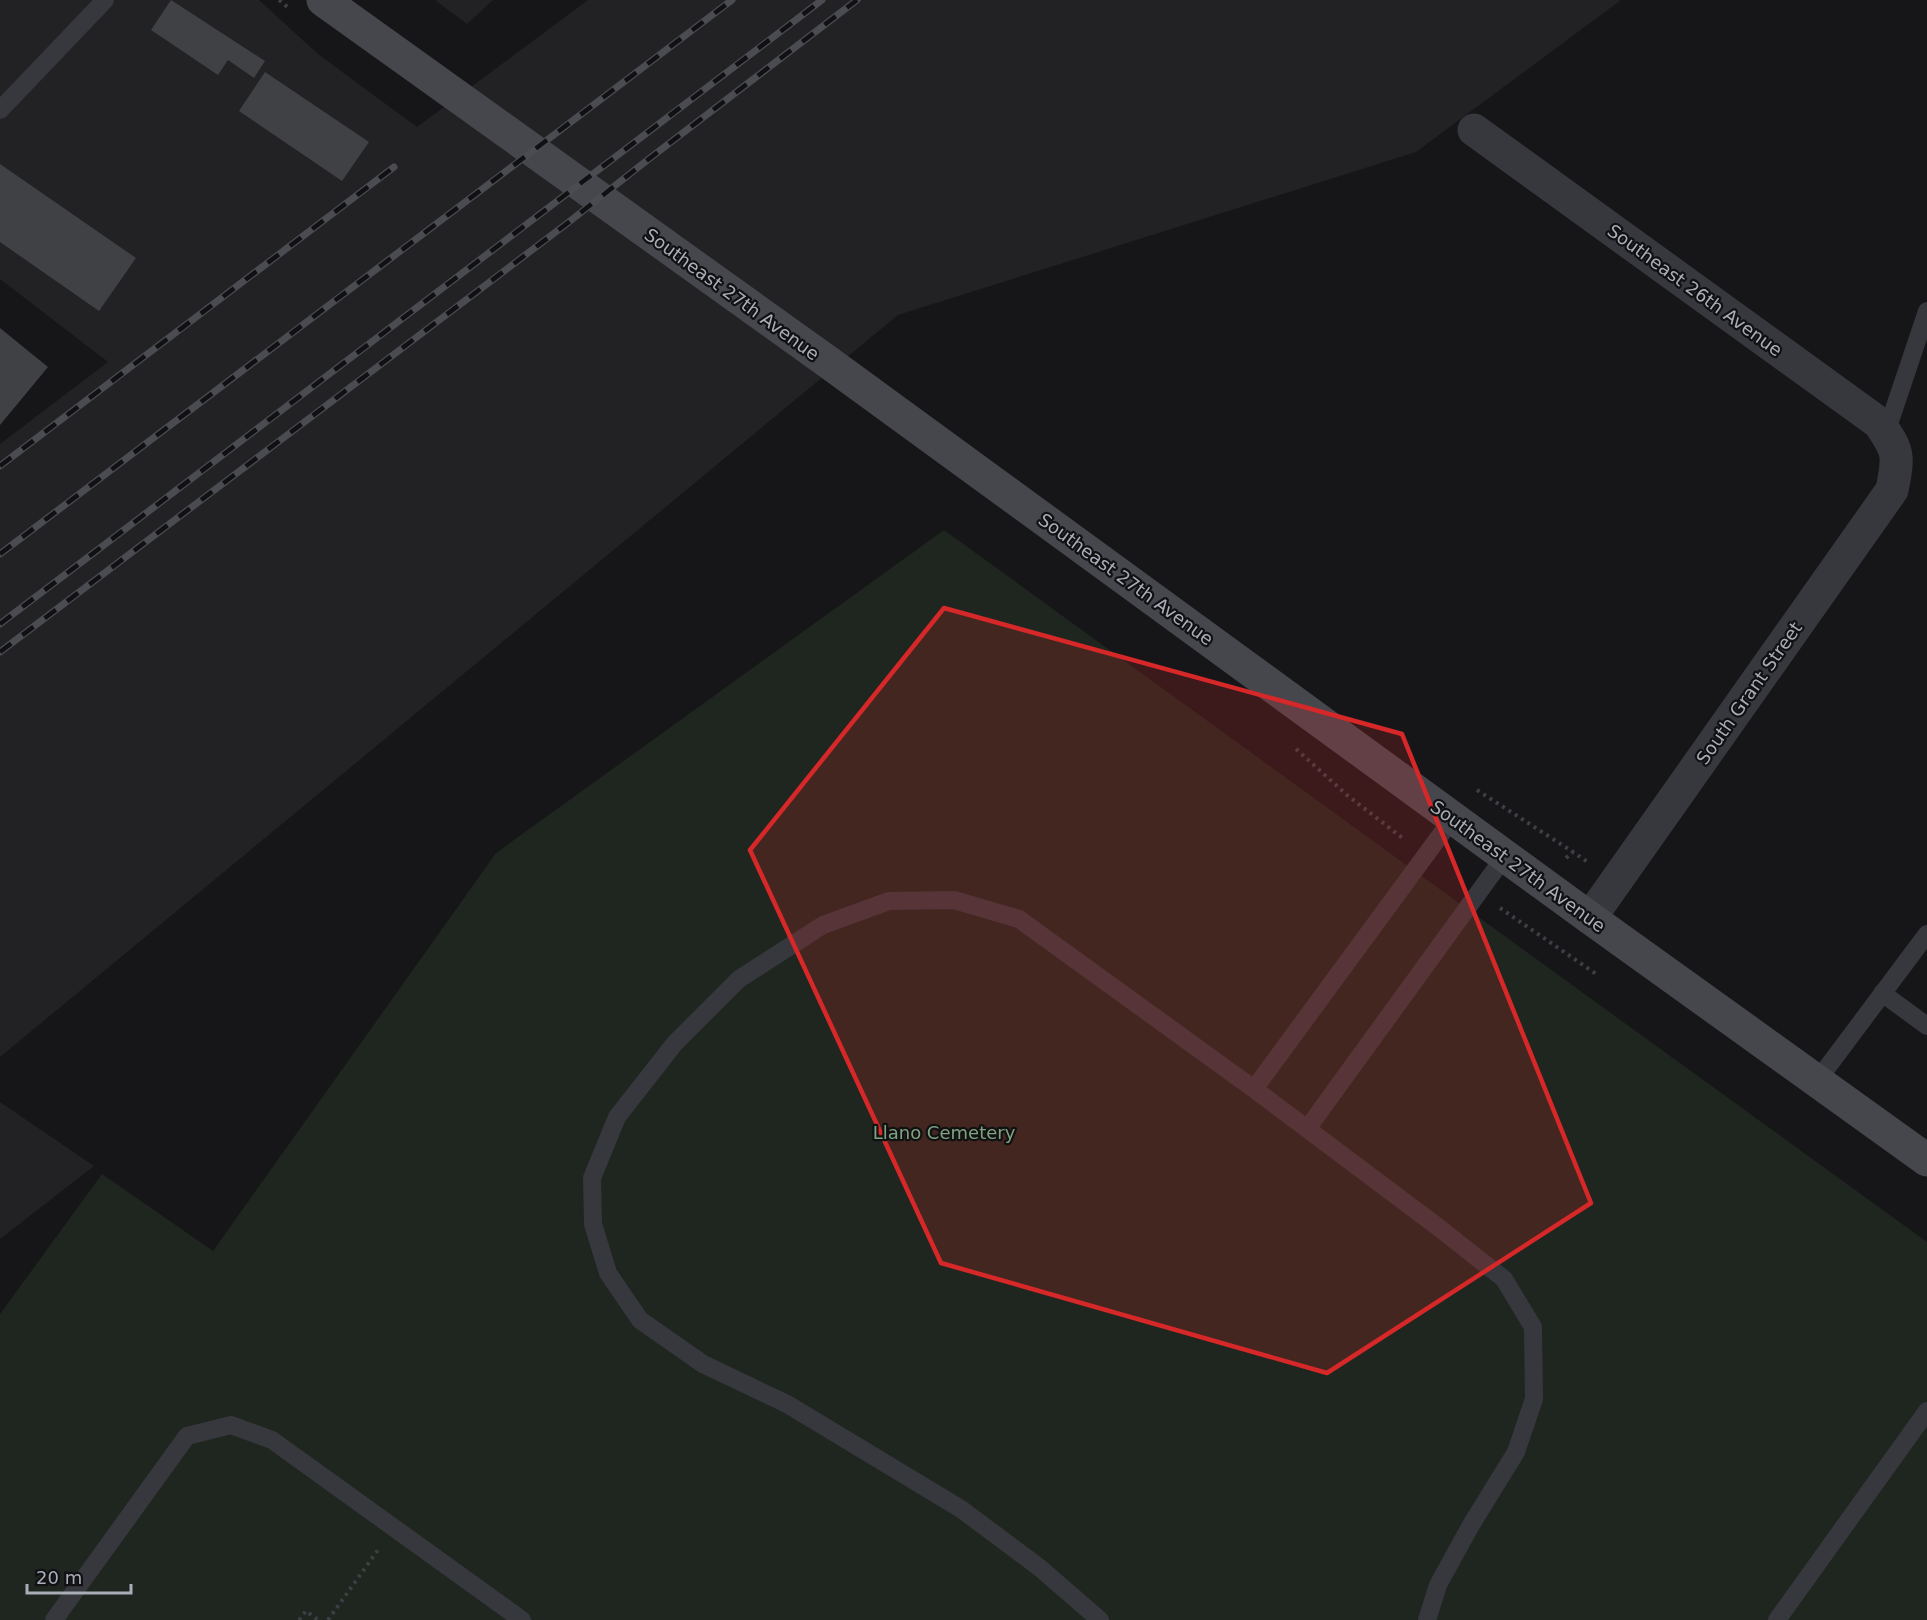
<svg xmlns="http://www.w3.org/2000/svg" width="1927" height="1620" font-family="'DejaVu Sans',sans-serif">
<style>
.built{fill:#222225}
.green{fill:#1e261f}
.building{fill:#404145}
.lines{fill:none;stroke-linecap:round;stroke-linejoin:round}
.path{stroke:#3d3f44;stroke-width:4;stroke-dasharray:3 4.5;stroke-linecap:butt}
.lane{stroke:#37383d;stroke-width:18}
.street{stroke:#37383d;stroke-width:33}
.secondary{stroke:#45474d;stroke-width:33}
.rail-casing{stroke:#4a4c52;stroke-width:7}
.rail{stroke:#111113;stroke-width:4.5;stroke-dasharray:14;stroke-linecap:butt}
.marked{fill:#d62828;fill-opacity:0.2;stroke:#d62828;stroke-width:4.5;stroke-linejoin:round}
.labels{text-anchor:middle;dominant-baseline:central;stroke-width:4.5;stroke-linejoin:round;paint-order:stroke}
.street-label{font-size:18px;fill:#a8adb8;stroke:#111113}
.park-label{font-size:18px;fill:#7fa381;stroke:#111113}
</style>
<rect width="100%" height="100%" fill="#161618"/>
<path class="built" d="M0,0H259L318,54L417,127L588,0H1621L1416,152L898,315L0,1057V444L108,362L0,279Z
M435,0H493L467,24Z
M0,1102L94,1166L0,1239Z"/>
<path class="green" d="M944,530L1927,1242V1620H0V1314L102,1174L213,1251L496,853Z"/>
<path class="building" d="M171,0L265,61L254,78L228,60L218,75L151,30Z
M265,72L369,142L342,181L239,111Z
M0,164L136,258L99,311L0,242Z
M0,328L48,367L0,425Z"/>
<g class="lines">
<path class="path" d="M279,0L290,9
M1296,749L1347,795L1405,840
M1477,790L1573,852
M1566,858L1573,852L1589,863
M1500,908L1599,976
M299,1620L306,1611L318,1620
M328,1620L378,1550"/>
<path class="lane" d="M0,110L105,0
M1886,433L1927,311
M1882,993L1927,1026
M1817,1081L1927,934
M1254,1089L1453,818
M1307,1129L1505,856
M54,1620L187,1436L231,1425L272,1440L522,1620
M1100,1620L1040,1568L961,1509L787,1404L703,1364L640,1320L608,1273L593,1224L592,1178L617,1117L675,1043L739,979L823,925L889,901L954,900L1019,919L1254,1089L1438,1227L1504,1279L1533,1327L1534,1399L1516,1452L1471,1525L1438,1585L1427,1620
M1777,1620L1927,1411"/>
<path class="street" d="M1474,130L1879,423C1899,452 1899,455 1892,490L1590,918"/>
<path class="secondary" d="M323,0L828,362L1590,918L1927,1160"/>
<defs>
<path id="rail" d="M0,466L394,167
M0,554L732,0
M0,624L822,0
M0,652L565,225L650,158L857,0"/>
</defs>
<use href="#rail" class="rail-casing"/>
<use href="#rail" class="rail"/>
</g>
<path class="marked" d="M944,608L1402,734L1591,1203L1327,1373L941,1263L750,850Z"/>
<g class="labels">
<g class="street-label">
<text transform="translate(1695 290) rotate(36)">Southeast 26th Avenue</text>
<text transform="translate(732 294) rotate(36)">Southeast 27th Avenue</text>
<text transform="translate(1126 579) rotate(36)">Southeast 27th Avenue</text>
<text transform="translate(1749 693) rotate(-55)">South Grant Street</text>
<text transform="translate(1518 866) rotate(36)">Southeast 27th Avenue</text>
</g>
<g class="park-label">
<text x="944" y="1132">Llano Cemetery</text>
</g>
</g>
<path d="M27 1584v9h104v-9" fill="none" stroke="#a8adb8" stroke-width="3"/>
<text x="36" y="1584" font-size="18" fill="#a8adb8" stroke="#111113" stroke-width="4.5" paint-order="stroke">20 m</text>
</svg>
